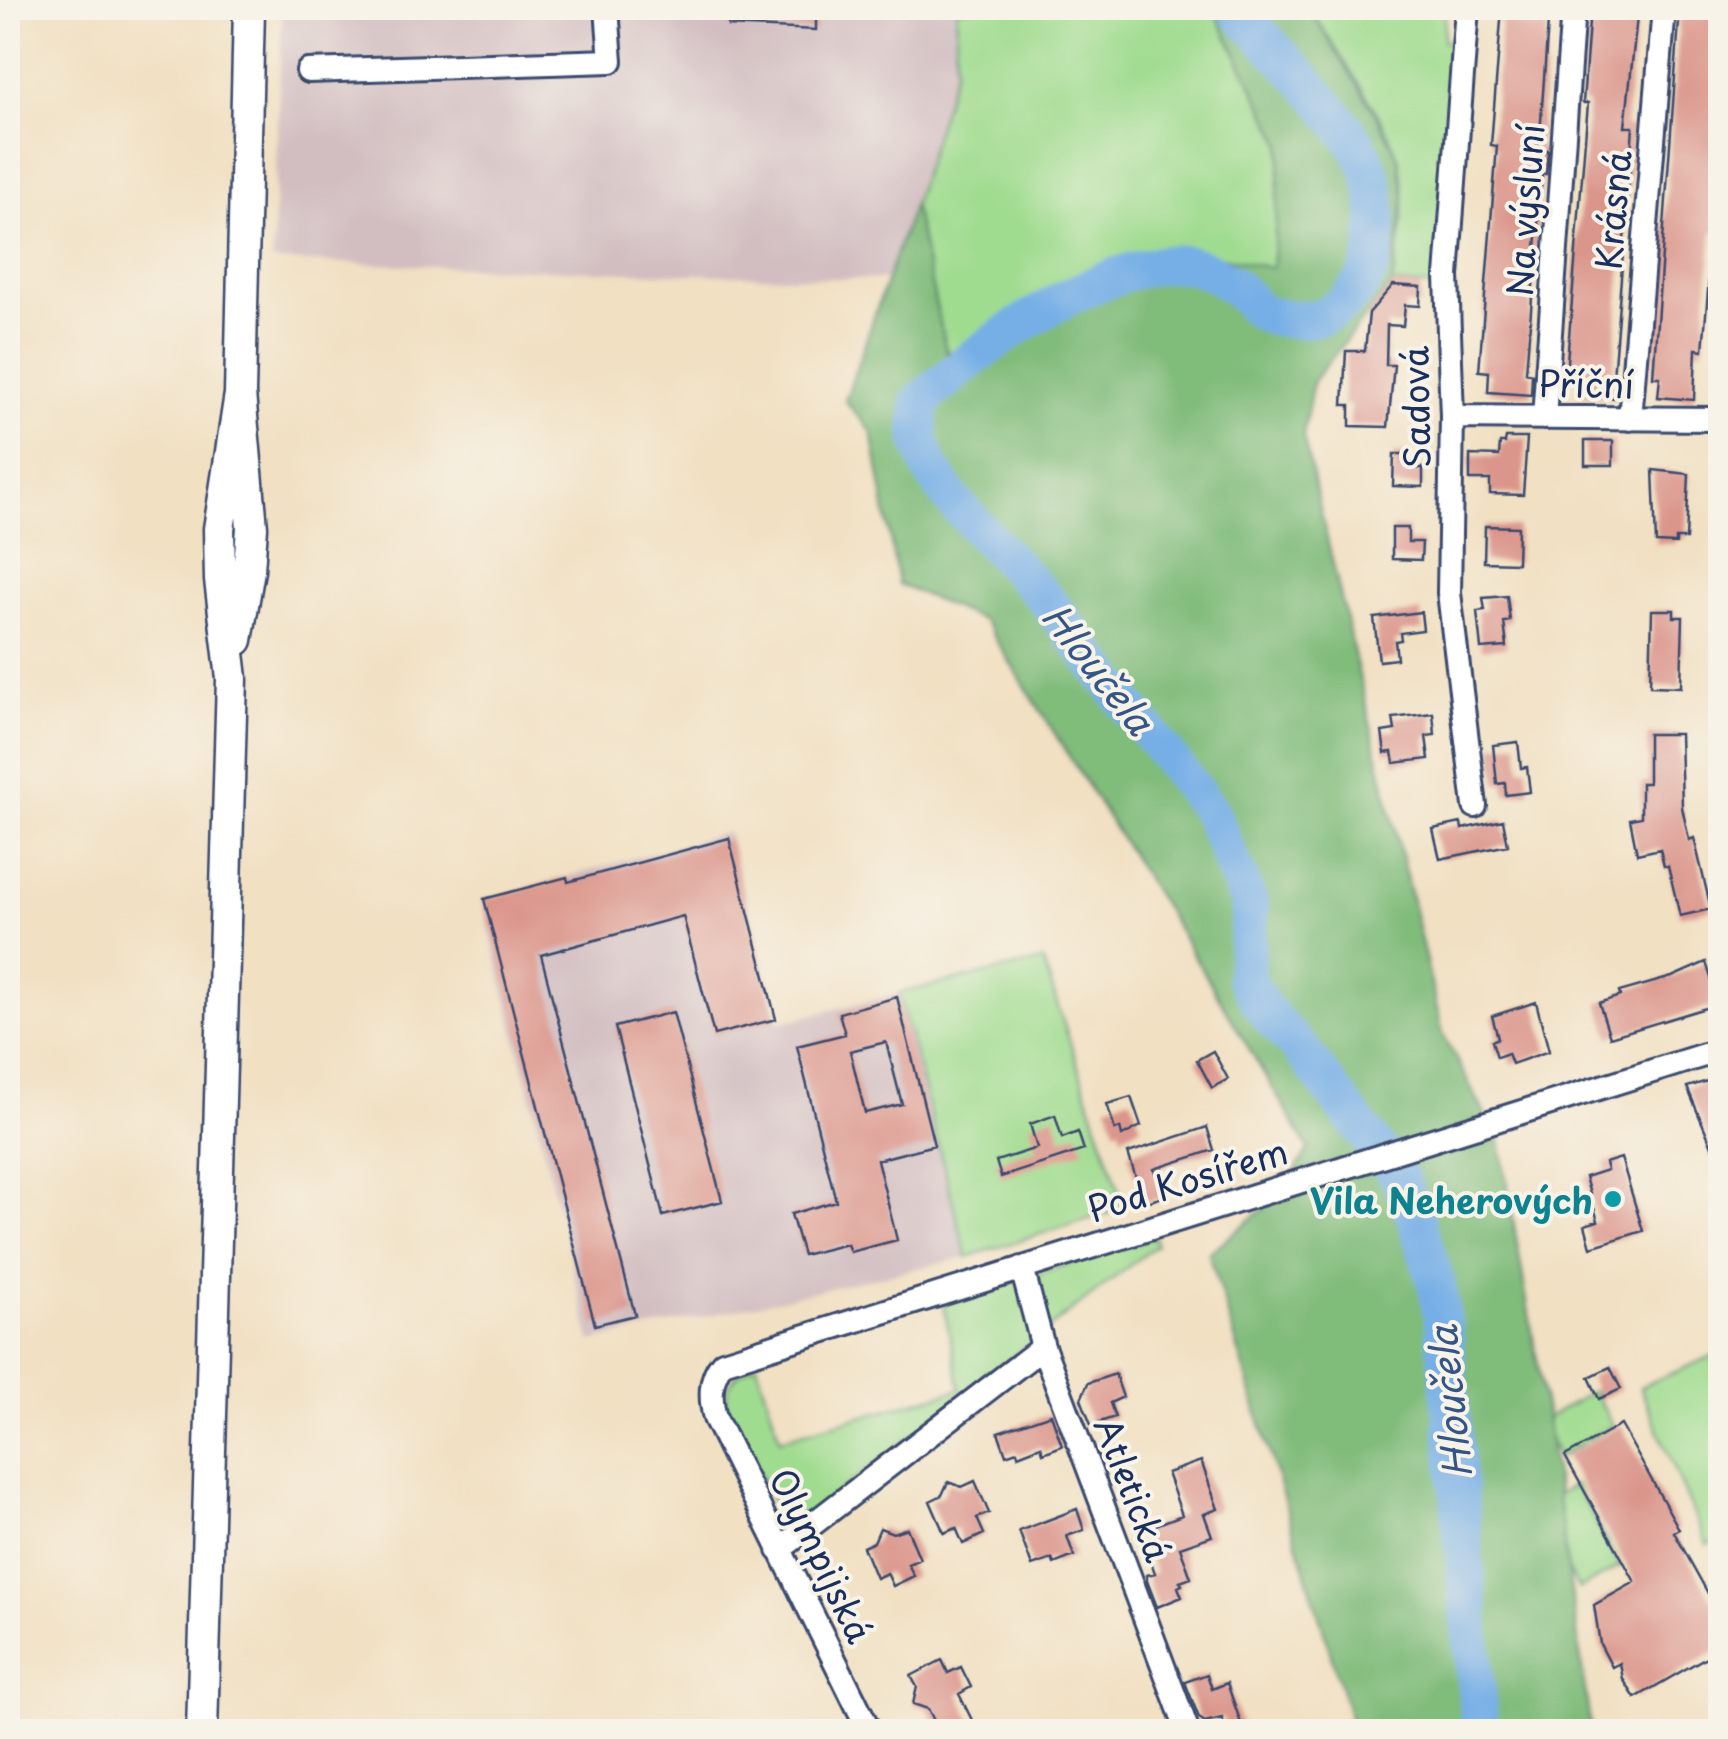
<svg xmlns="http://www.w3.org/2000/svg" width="1728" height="1739" font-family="'Playpen Sans',sans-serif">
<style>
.industrial{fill:#d2bec1}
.green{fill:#a0dc90;stroke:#5e8677;stroke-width:2.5}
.forest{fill:#80bc7a;stroke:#4e766c;stroke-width:2.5}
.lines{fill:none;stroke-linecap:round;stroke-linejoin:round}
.river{stroke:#76afe6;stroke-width:38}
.building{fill:#db968c;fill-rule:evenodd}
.minor-casing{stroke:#3b4a6d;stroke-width:28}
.major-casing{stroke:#3b4a6d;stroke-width:35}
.minor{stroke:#fff;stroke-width:22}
.major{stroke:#fff;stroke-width:30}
.culture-dot{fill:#0f9aa8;stroke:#f7f3e8;stroke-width:4}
.labels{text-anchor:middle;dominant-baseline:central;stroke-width:8;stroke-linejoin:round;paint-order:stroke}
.street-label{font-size:35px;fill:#1b2f5e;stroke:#f7f3e8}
.culture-label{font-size:35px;font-weight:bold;fill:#0d838f;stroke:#f7f3e8;text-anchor:end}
.water-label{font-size:38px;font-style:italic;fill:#365587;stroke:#f7f3e8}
</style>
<rect width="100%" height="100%" fill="#f7f3e8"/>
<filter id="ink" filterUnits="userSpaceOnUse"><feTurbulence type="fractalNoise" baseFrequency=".01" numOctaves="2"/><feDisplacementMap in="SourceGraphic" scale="20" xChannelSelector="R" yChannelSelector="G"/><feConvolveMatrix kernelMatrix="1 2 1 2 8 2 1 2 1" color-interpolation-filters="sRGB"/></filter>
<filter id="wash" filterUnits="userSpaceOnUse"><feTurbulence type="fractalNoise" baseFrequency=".0048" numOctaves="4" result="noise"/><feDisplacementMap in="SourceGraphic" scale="40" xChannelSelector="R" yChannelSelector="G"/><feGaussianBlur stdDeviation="2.25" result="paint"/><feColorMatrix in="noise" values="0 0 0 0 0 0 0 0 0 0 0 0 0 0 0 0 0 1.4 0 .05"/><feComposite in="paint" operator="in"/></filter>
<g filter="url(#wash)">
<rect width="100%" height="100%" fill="#f1e0c2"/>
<path class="industrial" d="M293,8H957L955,70L886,280L272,261L282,17Z
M728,832L779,1023L899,993L967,1257L591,1342L482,900Z"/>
<path class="green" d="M957,8H1213L1282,144L1272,269L1179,248L1071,280L947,355L913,205L955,70Z
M1309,8H1446L1443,41L1457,43L1439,287L1392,284C1399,245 1410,201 1399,161C1387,118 1334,48 1309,8Z
M1043,961L1125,1208L967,1257L899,993Z
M1155,1237L1156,1245L788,1532L728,1412C721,1386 734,1373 757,1364L780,1439L961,1389L943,1303Z
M1720,1353V1539L1707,1545L1640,1387Z
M1593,1391L1613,1425L1559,1457L1539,1423Z
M1575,1485L1620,1566L1579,1589L1533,1509Z"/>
<path class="forest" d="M1213,8H1309L1379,119L1399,160L1404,198L1392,284L1313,381L1303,436L1443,1034L1500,1143L1545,1407L1591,1731H1354L1209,1253L1281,1195L1309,1149L1182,936L984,621L898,584L872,432L845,401L913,204L947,354L1071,280L1179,248L1272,268L1282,144Z"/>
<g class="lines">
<path class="river" d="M1235,8C1271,47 1347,117 1367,164C1381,197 1383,259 1359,287C1345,304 1326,321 1302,319C1291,319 1275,318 1265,314C1256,311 1249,300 1242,294C1217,270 1189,258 1153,266C1070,283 983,346 920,402L919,437L930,468L952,500L1044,597L1210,811L1250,905L1245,978L1265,1011L1300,1049L1399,1177L1413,1210L1437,1285L1444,1330L1480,1732"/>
</g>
<g id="blocks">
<path class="building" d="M729,8H816V30L728,26Z
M1502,8H1549L1539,149L1548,150L1546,174H1542L1526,372L1532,374L1531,395L1488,392L1489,372L1479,371L1497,146L1491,145Z
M1590,8H1638L1625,127H1633L1613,378H1618L1617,398L1577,395L1579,375L1566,374L1588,103H1583Z
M1680,8H1720V167L1717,202H1720V231H1713L1703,350L1696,349L1694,400L1658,397L1660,377H1653Z
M1393,285L1421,287L1420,306L1405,305L1403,326L1387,325L1386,365H1394L1388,427L1350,426V405H1343L1346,351H1365L1369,313Z
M1506,438H1527L1523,495L1490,494V480H1470V455L1499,456L1500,443H1505Z
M1585,441H1613V465H1585Z
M1394,454H1410V468H1423V487L1393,486Z
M1653,470L1689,474L1686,539H1676V544L1656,543Z
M1485,526L1518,527L1517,563L1484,562Z
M1392,528H1408V542H1422L1421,560L1392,559Z
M1507,596L1510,621L1504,622L1507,647L1481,649L1477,611L1485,610L1483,598Z
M1652,610H1674V617H1683L1681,687L1650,686Z
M1421,612L1423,630L1400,633L1401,640L1395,641L1397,659L1379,661L1374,618Z
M1433,713L1435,735L1426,736L1429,759L1394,763L1392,752L1385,753L1382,732L1395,730L1393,718Z
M1648,734H1680L1682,807L1689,840L1694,838L1711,909L1680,916L1668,866H1664L1660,849L1637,854L1630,819L1641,817V783H1648Z
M1518,742L1521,768L1527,767L1530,792L1506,795L1505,783L1497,784L1493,745Z
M1503,820L1508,845L1440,859L1433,829L1461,823L1462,829Z
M729,838L776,1019L714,1035L683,916L541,955L635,1315L595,1325L484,899L567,877L568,882Z
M1706,962L1719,1004L1610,1037L1599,1003L1620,996L1619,992L1672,977Z
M897,997L934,1145L877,1160L897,1240L850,1252L847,1244L803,1255L791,1214L836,1201L797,1046L845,1034L839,1013ZM886,1042L902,1104L865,1113L850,1051Z
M1536,1002L1549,1051L1512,1064L1508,1053L1497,1057L1492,1041L1498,1038L1492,1016Z
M673,1012L722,1201L663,1216L615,1027Z
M1213,1051L1228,1079L1212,1088L1197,1060Z
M1711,1080L1720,1112L1719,1163L1687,1087Z
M1131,1097L1141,1126L1122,1136L1120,1128L1115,1130L1107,1104Z
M1055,1115L1062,1138L1078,1132L1084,1150L1001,1177L996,1161L1037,1148L1030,1124Z
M1207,1127L1214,1150L1154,1169L1163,1197L1144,1203L1128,1153Z
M1621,1158L1643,1231L1591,1247L1585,1225L1598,1221L1585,1177L1607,1170L1605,1163Z
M1610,1367L1621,1389L1599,1399L1589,1377Z
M1115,1374L1123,1397L1110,1403L1115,1417L1091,1425L1081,1399L1088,1383Z
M1051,1414L1062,1446L1043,1453L1041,1446L1018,1455L1017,1451L1006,1455L998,1432Z
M1621,1425L1679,1529L1674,1532L1720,1615V1649L1635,1698L1623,1679L1620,1663L1612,1667L1600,1644L1594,1605L1635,1582L1565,1456Z
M1201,1461L1218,1509L1204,1514L1212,1536L1180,1547L1191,1578L1180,1582L1182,1585L1178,1587L1182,1597L1157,1607L1147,1581V1575L1155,1573L1140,1531L1182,1515L1167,1473Z
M975,1481L989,1513L977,1518L984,1534L963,1544L956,1528L944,1533L930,1501L942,1495L948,1482L962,1487Z
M1077,1509L1084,1530L1067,1536L1074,1556L1054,1564L1052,1559L1032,1566L1019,1531Z
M880,1528L893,1533L907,1528L920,1559L908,1564L914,1576L893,1586L887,1573L876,1578L863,1547L874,1542Z
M942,1660L948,1673L961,1667L971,1687L959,1694L978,1732H940L928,1709L913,1704L917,1687L911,1676Z
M1207,1674L1212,1689L1227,1683L1244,1732H1227L1222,1718L1205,1722L1199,1718L1185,1682Z"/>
</g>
</g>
<g filter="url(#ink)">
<use href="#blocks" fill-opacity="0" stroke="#3b4a6d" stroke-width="2.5"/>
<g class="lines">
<defs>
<path id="minor" d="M1467,8L1447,276L1452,417L1449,593L1475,806
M308,71L611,61L607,8
M1452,417L1720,419
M1544,418L1573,8
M1630,419L1664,8
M1022,1268L1043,1347L1188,1732
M779,1550L1043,1347
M870,1732L715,1418C710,1399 709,1378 723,1362L1720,1050"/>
<path id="major" d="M237,640L249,570L252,527L240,394L249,8
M202,1732L232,678L220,580L219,529L240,394"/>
</defs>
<use href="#minor" class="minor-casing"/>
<use href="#major" class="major-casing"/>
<use href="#minor" class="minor"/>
<use href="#major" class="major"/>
</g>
</g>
<circle class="culture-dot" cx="1613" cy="1199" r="10"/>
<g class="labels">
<g class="street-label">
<text transform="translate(1524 210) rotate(-86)">Na výsluní</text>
<text transform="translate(1612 210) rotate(-85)">Krásná</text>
<text transform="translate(1586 383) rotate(1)">Příční</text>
<text transform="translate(1415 407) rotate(-91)">Sadová</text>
<text transform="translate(1187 1179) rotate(-17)">Pod Kosířem</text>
<text transform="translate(1134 1489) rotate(69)">Atletická</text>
<text transform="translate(822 1555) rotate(64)">Olympijská</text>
</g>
<g class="culture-label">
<text x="1593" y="1199">Vila Neherových</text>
</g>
<g class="water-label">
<text transform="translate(1099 668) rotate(52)">Hloučela</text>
<text transform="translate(1449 1402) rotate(-96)">Hloučela</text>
</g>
</g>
<rect width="1728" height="1739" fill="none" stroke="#f7f3e8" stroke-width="40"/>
</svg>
